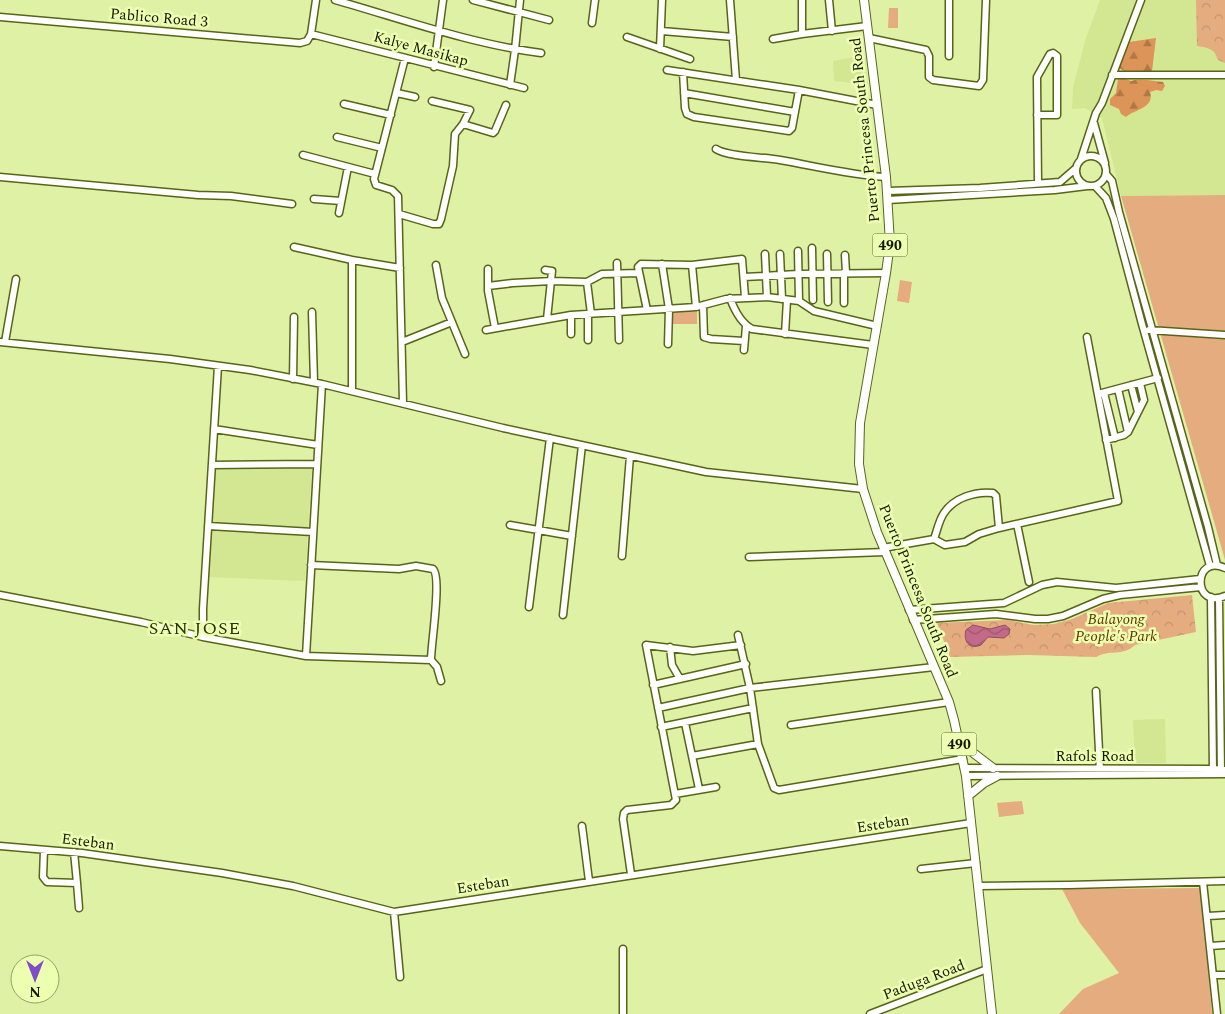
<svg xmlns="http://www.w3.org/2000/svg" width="1225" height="1014" font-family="Spectral,serif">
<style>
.built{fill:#d3e692}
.grass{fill:#e5ac80}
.forest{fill:url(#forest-firs)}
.park{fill:url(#park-crowns)}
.water{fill:url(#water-waves);stroke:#8d515f}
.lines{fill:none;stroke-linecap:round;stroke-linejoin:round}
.minor-casing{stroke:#576517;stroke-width:9}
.major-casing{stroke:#576517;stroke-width:10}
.minor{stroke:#fff;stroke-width:6}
.major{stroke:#fff;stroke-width:8}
.labels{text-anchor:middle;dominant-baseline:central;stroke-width:5;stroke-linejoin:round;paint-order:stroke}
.shield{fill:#ecffb1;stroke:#535c35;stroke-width:1}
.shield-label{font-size:14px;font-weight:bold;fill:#111600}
.street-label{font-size:15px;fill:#111600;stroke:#ecffb1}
.park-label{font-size:15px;font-style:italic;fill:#623302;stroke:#ecffb1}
.quarter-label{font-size:18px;letter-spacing:1px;fill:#2b330b;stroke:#ecffb1}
</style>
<defs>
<pattern id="forest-firs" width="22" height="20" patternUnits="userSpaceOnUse" patternTransform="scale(1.25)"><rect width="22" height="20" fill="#dc9458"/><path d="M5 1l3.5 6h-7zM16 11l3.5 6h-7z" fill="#b17846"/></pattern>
<pattern id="park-crowns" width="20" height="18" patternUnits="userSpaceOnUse" patternTransform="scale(1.25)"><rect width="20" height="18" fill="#e5ac80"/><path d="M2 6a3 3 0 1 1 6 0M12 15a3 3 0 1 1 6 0" fill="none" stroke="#c3936d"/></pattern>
<pattern id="water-waves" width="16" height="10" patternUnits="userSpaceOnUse" patternTransform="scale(1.25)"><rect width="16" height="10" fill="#c26a88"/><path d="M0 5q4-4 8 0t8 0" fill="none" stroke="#9c566d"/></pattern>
</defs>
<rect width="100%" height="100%" fill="#dff1a4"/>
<path class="built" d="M1100,0H1225V195L1121,196L1102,118L1085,108L1072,109L1073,87L1086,38Z
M865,55L868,85L834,81L833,61Z
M215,468H312L305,581L208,577Z
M1165,719L1166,763H1135L1133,720Z"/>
<path class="grass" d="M889,8H898V28H888Z
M1225,195V560L1121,196Z
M900,280L912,282L909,303L897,301Z
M697,311V324H671V312Z
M1022,801L1024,814L999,817L997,803Z
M1201,888L1212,1014H1059L1083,989L1119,973L1080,923L1062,889Z"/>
<path class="forest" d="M1156,38L1152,71H1124L1119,68L1129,42Z
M1124,78L1131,81C1138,78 1155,81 1163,82L1165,86L1162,91L1156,90L1150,92C1155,108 1135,109 1126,117L1121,114L1119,109L1110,105V99L1116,93L1118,79Z"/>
<path class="park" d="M1196,0H1225V63L1218,60C1214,48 1209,48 1197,46Z
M1192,595L1196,632L1135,645C1122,657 1109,649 1096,657L1029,655L950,657L937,623L1007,620L1034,625L1054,624L1072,619L1108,603Z"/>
<path class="water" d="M973,625L990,629L1005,625L1010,629L1009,634L1004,638L988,637L981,645C969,650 963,641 966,630Z"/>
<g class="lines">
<defs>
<path id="minor" d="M335,0C402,19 471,44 541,53
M473,0L549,20
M730,0L736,80
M829,0L832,31
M949,0V56
M0,17L300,43L307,41L311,34L316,0
M592,23L595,0
M662,31L733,37
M311,34L524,88
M802,34V0
M627,37L690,59
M869,38L926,50L929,56V77L933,80L979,86L983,80L986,0
M773,39L802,34L867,26
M660,49L662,0
M434,67L443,0
M667,70L799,90L877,105
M683,72L685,108L687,114L694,117L789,131L792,128L799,90
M1112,75H1225
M510,85L515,50L520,0
M397,93L415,97
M684,93L795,112
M344,104L391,115
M1037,115H1057V56L1053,53L1050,54L1037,77V80L1038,183
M1094,123L1105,163
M463,124L493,133L495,131L506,105
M337,137L382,148
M716,149C728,157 764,157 780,160C815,166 850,175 886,177
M303,155L375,174
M1076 171a15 15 0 1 1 30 0a15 15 0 1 1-30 0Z
M1081,159L1096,113L1102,103L1141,0
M1106,174L1112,181L1119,212L1208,527L1217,565
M0,177L198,195L231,196L292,204
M1095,186L1106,198L1114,219L1142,324L1210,566
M888,191L980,188L1060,182L1075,169
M314,199L341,201
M888,200L1055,190L1087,186
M339,213L348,167
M399,214L433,224H439L441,219L453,166L455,134L463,124L470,110L432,101
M294,247L352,260L400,268
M812,248L813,300
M798,251L799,301
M765,254L767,297
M780,254L782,299
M827,254L828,302
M845,255L846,273
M352,260V391
M617,263L619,340
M662,264L669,309L668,344
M436,265L442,298L465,354
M692,265L696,307
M488,269V291L495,328
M545,270L552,271L547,319
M744,277L798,274L886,273
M587,282L591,314
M488,286L513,283L552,281L587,282L602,274L638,273
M730,298C734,309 741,323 752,329L873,345
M844,303V273
M703,305L704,337L711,339L744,341
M647,310L638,267L641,264L692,265L742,259L745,297
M312,312L314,382
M571,315V334
M588,315V340
M486,330L571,315L696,307L726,299L767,297L799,301L814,311L877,326
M1149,330L1225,335
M785,334L787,300
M0,342L170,359L250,370L322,384L503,428L706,472L863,489
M5,342L16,279
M402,342L452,322
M744,350L746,326
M293,379L294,317
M1131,385L1138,412
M1118,389L1128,432
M1104,393L1115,438
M1098,394L1158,378
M403,403L398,196L392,190L376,185L374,179L405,58
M214,429L318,445
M1106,440L1124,435L1128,432L1144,400L1140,383
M212,465L317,464
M1017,524L1029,582
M510,525L572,536
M208,526L313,532
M934,539L945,545L965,542L979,534L999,528L1118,501L1087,337
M883,548L934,539C937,531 939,520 944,513C954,498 975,491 993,493L996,496L999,528
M622,556L630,456
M749,557L885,552
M1225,568C1193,553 1192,610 1225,596
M0,595L141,622L203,637L306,656L431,660C431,644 442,577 433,569L416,566L399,569L311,565
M1211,597L1213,771
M1219,598L1221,773
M529,607L550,438
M909,610L1004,603L1042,585L1057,582L1116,588L1200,579
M563,615L582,445
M913,620L996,614L1035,619H1048L1063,616L1103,599L1120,595L1201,587
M738,635L750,688L758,744L774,788L779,790L963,759
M203,637V609L218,366
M670,647L672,665L680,679
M306,656L322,384
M431,660L437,667L441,681
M653,685L746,664
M1096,691L1100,771
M658,708L750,688L934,667
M685,723L699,789
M791,725L949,702
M661,727L753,708
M692,756L758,744
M964,768L1213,769L1225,770
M966,776L1225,774
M675,794L716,787
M582,826L589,881
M0,846L82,853L222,873L293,886L394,912L971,823
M44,850L43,877L47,882L77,883L74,852
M921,869L976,863
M631,874L623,819L624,813L627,810L671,805L676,800L646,645L693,651L741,645
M1203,882L1217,1014
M77,883L79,908
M978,886L1069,885L1225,881
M394,912L400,977
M1208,916L1225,915
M1210,946L1225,945
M623,949V1014
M1214,975H1225
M870,1014L987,969"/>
<path id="major" d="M864,0L886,177L890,243L886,273L860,423L859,464L863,489L877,532L949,702L954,720L966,776L992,1014
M959,742L993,768
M968,796L984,783L997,776"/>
</defs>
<use href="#minor" class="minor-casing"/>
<use href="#major" class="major-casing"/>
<use href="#minor" class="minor"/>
<use href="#major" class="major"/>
</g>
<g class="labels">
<g class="shield">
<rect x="872.5" y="233.5" width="35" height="23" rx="4"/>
<rect x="941.5" y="732.5" width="35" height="23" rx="4"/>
</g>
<g class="shield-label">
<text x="890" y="245">490</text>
<text x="959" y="744">490</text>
</g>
<g class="street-label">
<text transform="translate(159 18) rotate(5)">Pablico Road 3</text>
<text transform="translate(421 49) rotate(15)">Kalye Masikap</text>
<text transform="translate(865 130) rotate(-96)">Puerto Princesa South Road</text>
<text transform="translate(918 591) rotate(68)">Puerto Princesa South Road</text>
<text x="1095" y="756">Rafols Road</text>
<text transform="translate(883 824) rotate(-9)">Esteban</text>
<text transform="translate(88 842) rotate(7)">Esteban</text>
<text transform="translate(483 885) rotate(-9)">Esteban</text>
<text transform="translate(924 980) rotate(-21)">Paduga Road</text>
</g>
<g class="park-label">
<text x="1116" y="619">Balayong<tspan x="1116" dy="17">People's Park</tspan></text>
</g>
<g class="quarter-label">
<text x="195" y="628">SAN JOSE</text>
</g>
</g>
<g transform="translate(35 979) rotate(180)"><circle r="24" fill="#ecffb1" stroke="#94a26a"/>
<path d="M0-4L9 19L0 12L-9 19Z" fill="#7f4ec6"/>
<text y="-8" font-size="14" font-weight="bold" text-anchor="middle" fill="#111600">N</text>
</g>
</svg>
